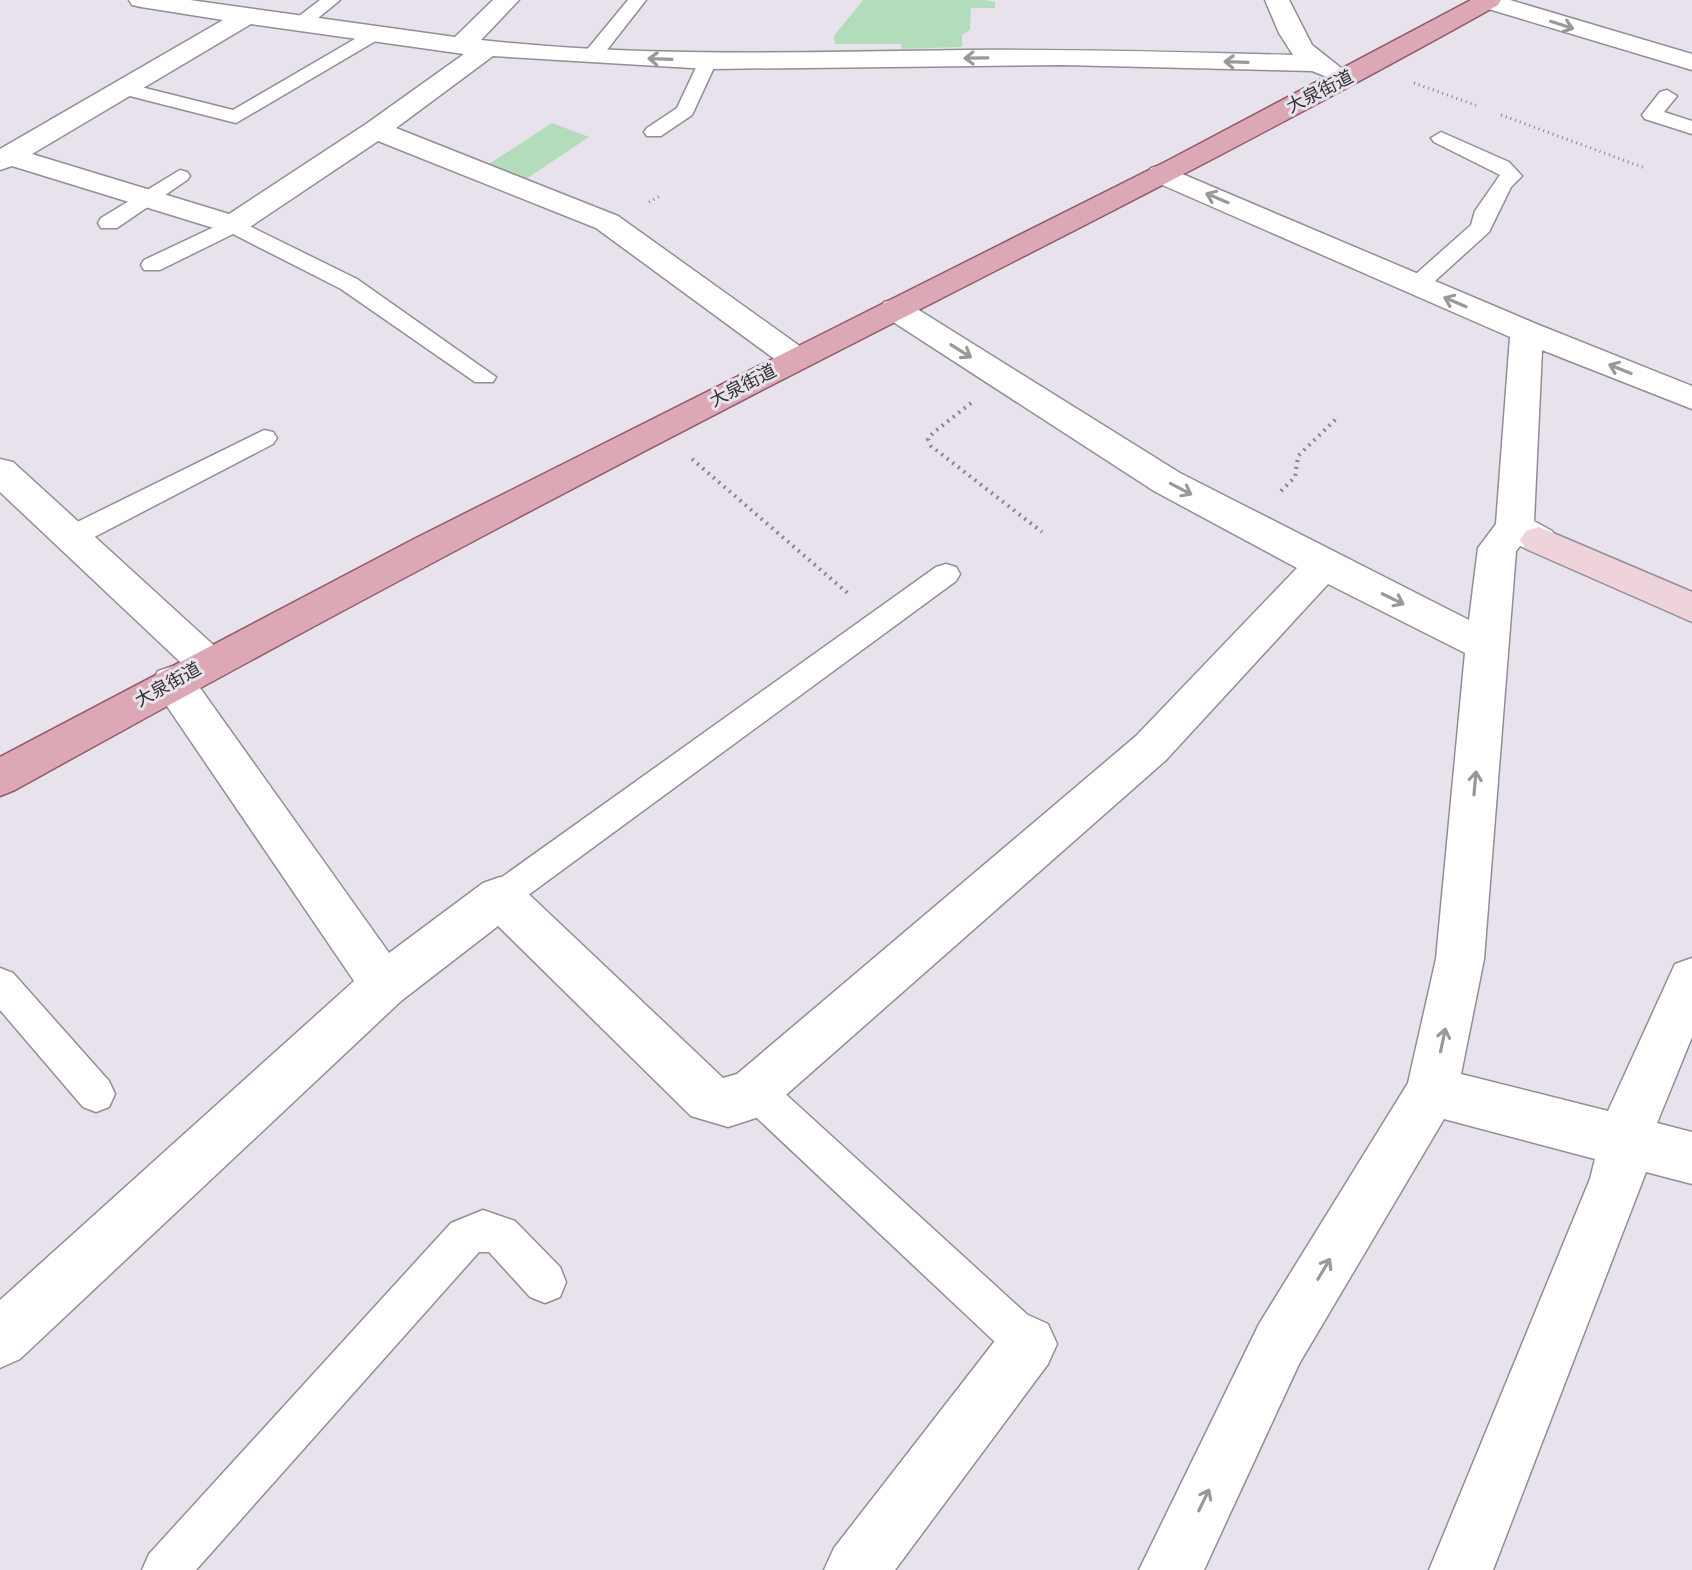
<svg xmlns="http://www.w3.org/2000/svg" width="1692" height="1570" font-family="'Source Sans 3','Noto Sans JP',sans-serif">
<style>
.green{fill:#b3dcbc}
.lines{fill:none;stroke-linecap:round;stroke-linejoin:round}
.lane-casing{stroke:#928d96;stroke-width:3}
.street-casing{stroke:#928d96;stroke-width:3}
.secondary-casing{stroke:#928d96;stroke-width:3}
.primary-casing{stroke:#925969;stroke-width:3}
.path-far1{stroke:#88858b;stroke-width:3;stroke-dasharray:1 4;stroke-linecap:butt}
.path{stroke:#88858b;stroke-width:4;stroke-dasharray:2 5;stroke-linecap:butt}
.lane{fill:#fff;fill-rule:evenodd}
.street{fill:#fff;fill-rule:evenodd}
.secondary{fill:#eed4da;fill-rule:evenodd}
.primary{fill:#dca8b5;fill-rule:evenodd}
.oneway{stroke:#9a989a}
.labels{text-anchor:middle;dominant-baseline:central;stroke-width:6;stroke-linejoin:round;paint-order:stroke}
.far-street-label{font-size:18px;fill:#343236;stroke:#e7e2eb}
</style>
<rect width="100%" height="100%" fill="#e7e2eb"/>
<path class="green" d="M863,0H984L995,2V8H971L970,30L962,35V47L902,49L901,44H835L834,36Z
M552,123L589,137L526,179L489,164Z"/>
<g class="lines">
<defs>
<path id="lane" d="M320,0H340L306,28H294L291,24L294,20Z
M628,0H646L599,60H585L583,56L585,52Z
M372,29L379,31L381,35L379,39L236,123L114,92L111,88L121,82L233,110Z
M708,55L717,61L692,115L661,136H647L644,132L647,128L677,108L699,61Z
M1667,90L1677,96L1664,112L1692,121V134L1645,119L1642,115L1660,92Z
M1441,132L1509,162L1522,176L1511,187L1489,232L1425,290H1409L1406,285L1409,280L1471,225L1475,211L1500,175L1434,142L1431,138Z
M180,170L187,172L190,176L187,180L117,228H101L98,223L101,218Z
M233,218L357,279L496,377L493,382H475L341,289L233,234L160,270H144L141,265L144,260Z
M264,430L273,432L277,438L273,444L81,544L71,547L61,544L57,537L61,530Z
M946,564L956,567L960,574L956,581L512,907L500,912L488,907L483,897L488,887L936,567Z
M0,968L13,973L109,1081L115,1094L109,1107L96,1112L83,1107L0,1010Z
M755,1073L768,1078L1043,1329L1049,1344L1043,1359L1028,1365L1013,1359L742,1104L736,1091L742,1078Z
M483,1210L515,1221L560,1267L566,1282L560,1297L545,1303L530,1297L489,1252H479L196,1570H142L149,1554L451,1223Z"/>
<path id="street" d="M129,0H190L455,37L493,0H519L481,40C642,58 804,52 966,50C1075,49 1184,52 1293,55L1279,33L1265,0H1289L1312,45L1345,71L1341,77L1332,79L1312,71L1063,65L708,69L493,56L396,128L618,216L808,352L813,359L808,366L796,369L784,366L596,228L378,141L244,231L233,234L12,166L0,170V149L223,20L141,7L132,5ZM251,24L464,54L366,124L229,214L32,154Z
M1472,0H1510L1692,54V70L1475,5Z
M1161,165L1539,325L1692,386V409L1542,350L1534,521L1552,531L1558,540L1552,549L1539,553L1520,546L1516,551L1484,959L1461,1074L1608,1111L1675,964L1692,958V1037L1657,1123L1692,1132V1184L1646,1172L1493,1570H1429L1590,1179L1595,1159L1444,1119L1299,1364L1204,1570H1139L1259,1324L1408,1083L1436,959L1465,653L1328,584L1166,760L762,1116L728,1127L691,1116L498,926L401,1001L20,1359L0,1368V1300L354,981L158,693L152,682L158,671L173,666L188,671L389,953L483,883L500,877L517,883L723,1078L737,1074L1136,736L1297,568L1154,491L884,316L879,309L884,302L895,299L906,302L1180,473L1469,620L1478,548L1496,524L1510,337L1151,180L1147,174L1151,168Z
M0,459L13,462L221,652L227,663L221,674L207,678L193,674L0,492Z
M1028,1315L1048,1324L1057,1344L1048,1364L895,1570H824L834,1548L1008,1324Z"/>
<path id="secondary" d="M1539,527L1692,592V622L1526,549L1520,540L1526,531Z"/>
<path id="primary" d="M1471,0H1501L1498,5C1257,140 1011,262 766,388C514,518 263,652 15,790L0,796V757L414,539L1167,161Z"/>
</defs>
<use href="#lane" class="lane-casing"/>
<use href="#street" class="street-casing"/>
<use href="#secondary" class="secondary-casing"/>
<use href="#primary" class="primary-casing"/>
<path class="path-far1" d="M1414,83L1478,106
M1501,115L1645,168
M649,202L662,195"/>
<path class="path" d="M971,403L933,433L928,439L931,446L1042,532
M692,459L851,596
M1281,491L1295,477L1298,456L1336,419"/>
<use href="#lane" class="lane"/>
<use href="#street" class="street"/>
<use href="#secondary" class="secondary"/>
<use href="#primary" class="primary"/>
</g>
<defs><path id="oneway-shaft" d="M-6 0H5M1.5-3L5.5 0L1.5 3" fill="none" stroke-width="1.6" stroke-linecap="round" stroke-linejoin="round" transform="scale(2)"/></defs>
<g class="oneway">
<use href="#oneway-shaft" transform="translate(1562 25) rotate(18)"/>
<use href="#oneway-shaft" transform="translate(976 58) rotate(179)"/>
<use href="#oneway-shaft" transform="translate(660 59) rotate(-178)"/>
<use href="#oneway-shaft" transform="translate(1236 62) rotate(-178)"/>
<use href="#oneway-shaft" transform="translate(1217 198) rotate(-157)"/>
<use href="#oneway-shaft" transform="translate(1455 302) rotate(-157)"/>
<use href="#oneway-shaft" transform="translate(961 351) rotate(32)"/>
<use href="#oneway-shaft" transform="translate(1620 369) rotate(-158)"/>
<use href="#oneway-shaft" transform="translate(1181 489) rotate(28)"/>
<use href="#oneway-shaft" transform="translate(1393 599) rotate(26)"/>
<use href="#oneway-shaft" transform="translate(1475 783) rotate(-85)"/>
<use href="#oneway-shaft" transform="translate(1443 1040) rotate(-78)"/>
<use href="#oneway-shaft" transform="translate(1324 1269) rotate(-59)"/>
<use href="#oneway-shaft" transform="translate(1204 1500) rotate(-64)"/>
</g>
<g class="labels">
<g class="far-street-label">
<text transform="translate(1320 92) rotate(-27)">大泉街道</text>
<text transform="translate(743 386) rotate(-27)">大泉街道</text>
<text transform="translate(168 685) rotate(-29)">大泉街道</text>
</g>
</g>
</svg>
